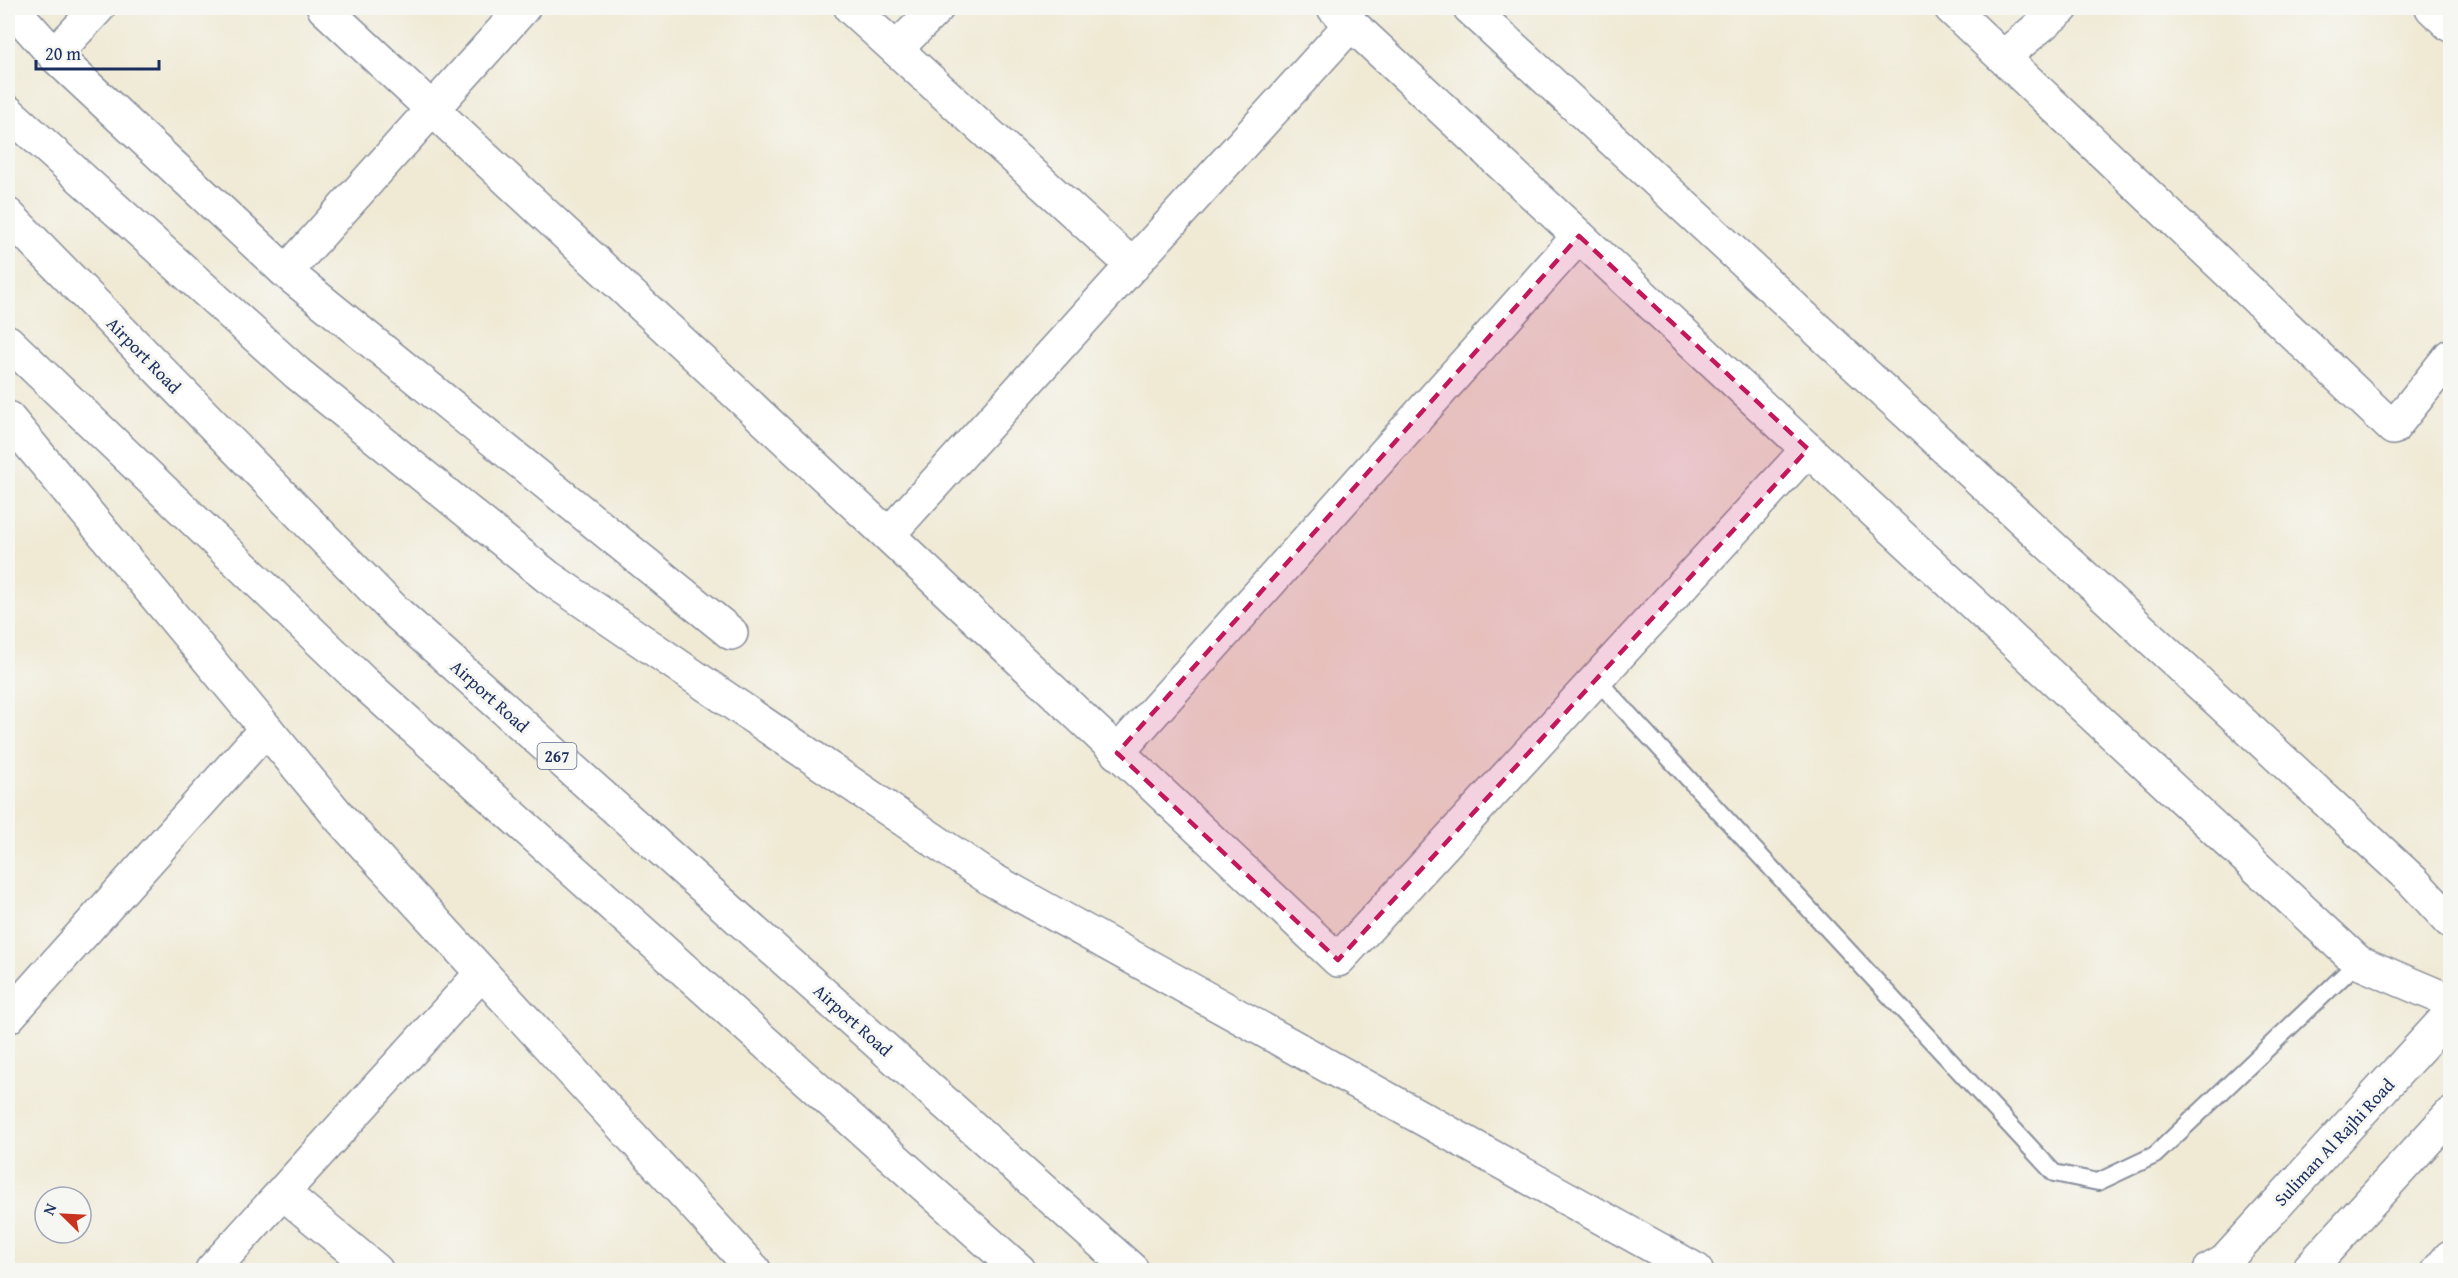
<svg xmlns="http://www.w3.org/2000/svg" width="2458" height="1278" font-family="'Gentium Book Plus',serif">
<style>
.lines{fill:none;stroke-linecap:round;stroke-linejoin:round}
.lane-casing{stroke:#868c9a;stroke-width:20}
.street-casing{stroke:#868c9a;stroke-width:36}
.secondary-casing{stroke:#868c9a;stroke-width:36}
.highway-casing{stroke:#868c9a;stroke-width:36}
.lane{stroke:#fff;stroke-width:16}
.street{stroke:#fff;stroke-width:33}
.secondary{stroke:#fff;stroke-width:33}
.highway{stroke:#fff;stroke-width:33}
.marked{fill:#c2185b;fill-opacity:0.2;stroke:#c2185b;stroke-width:4.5;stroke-dasharray:12 8;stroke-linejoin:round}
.labels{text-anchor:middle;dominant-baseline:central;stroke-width:6;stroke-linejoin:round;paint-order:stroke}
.shield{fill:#f6f6f2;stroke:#5d6b8a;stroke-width:1.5}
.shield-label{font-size:16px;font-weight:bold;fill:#1b2f5e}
.street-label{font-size:18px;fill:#1b2f5e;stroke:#f6f6f2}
</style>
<rect width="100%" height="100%" fill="#f6f6f2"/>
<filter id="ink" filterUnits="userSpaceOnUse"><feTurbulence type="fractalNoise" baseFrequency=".0167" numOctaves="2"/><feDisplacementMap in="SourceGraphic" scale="12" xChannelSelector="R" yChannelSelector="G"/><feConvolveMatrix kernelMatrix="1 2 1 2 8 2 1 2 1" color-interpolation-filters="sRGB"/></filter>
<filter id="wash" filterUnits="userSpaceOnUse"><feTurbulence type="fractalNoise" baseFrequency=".008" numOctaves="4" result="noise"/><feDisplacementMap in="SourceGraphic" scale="24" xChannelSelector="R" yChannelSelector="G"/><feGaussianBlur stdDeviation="1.35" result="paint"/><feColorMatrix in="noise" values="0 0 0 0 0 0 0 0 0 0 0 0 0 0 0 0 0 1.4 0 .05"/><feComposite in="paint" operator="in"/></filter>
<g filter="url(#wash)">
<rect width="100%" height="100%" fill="#f0ead5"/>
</g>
<g filter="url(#ink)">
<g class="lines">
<defs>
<path id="lane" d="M1596,679L2054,1173L2098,1182L2155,1155L2358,962"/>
<path id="street" d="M12,8L54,55L286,272L731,633
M324,8L888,535L1338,960L1808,449
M851,8L1133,266
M1334,8L2358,962L2450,1001
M1470,8L2413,881L2450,921
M1951,8L2393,428L2450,356
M2432,8L2450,25
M896,49L937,8
M54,55L98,8
M2003,57L2062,8
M286,272L523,8
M888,535L1351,24
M1117,753L1579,236
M8,1017L266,729
M282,1192L376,1270
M212,1270L482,973
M2439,1270L2450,1257"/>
<path id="secondary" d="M2217,1270L2450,1014
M2308,1270L2450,1115"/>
<path id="highway" d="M8,112L297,373L548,577L991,879L1696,1270
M8,215L396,612L1132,1270
M8,342L362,681L1019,1270
M8,418L341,819L754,1270
M2210,1270L2226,1261"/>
</defs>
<use href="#lane" class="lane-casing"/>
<use href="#street" class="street-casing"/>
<use href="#secondary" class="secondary-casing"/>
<use href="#highway" class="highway-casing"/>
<use href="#lane" class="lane"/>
<use href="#street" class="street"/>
<use href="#secondary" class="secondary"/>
<use href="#highway" class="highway"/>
</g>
</g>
<path class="marked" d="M1579,236L1808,449L1338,960L1117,753Z"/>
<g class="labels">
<rect class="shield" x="537.5" y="743" width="39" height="26" rx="4.5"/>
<g class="shield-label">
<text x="557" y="756">267</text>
</g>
<g class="street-label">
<text transform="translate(144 355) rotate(46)">Airport Road</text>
<text transform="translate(490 696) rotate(42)">Airport Road</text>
<text transform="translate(853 1020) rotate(42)">Airport Road</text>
<text transform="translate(2334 1142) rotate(-47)">Suliman Al Rajhi Road</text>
</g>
</g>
<rect width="2458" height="1278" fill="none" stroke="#f6f6f2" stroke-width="30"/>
<g transform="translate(63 1215) rotate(294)"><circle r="28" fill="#f6f6f2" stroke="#9ea6b7" stroke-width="1.5"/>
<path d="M0-4.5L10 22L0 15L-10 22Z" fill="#c8321e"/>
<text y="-9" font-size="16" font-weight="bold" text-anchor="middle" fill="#1b2f5e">N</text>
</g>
<path d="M36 60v9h123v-9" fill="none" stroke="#1b2f5e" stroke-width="3"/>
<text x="45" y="60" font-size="18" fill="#1b2f5e" stroke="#f6f6f2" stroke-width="4.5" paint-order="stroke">20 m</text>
</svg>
